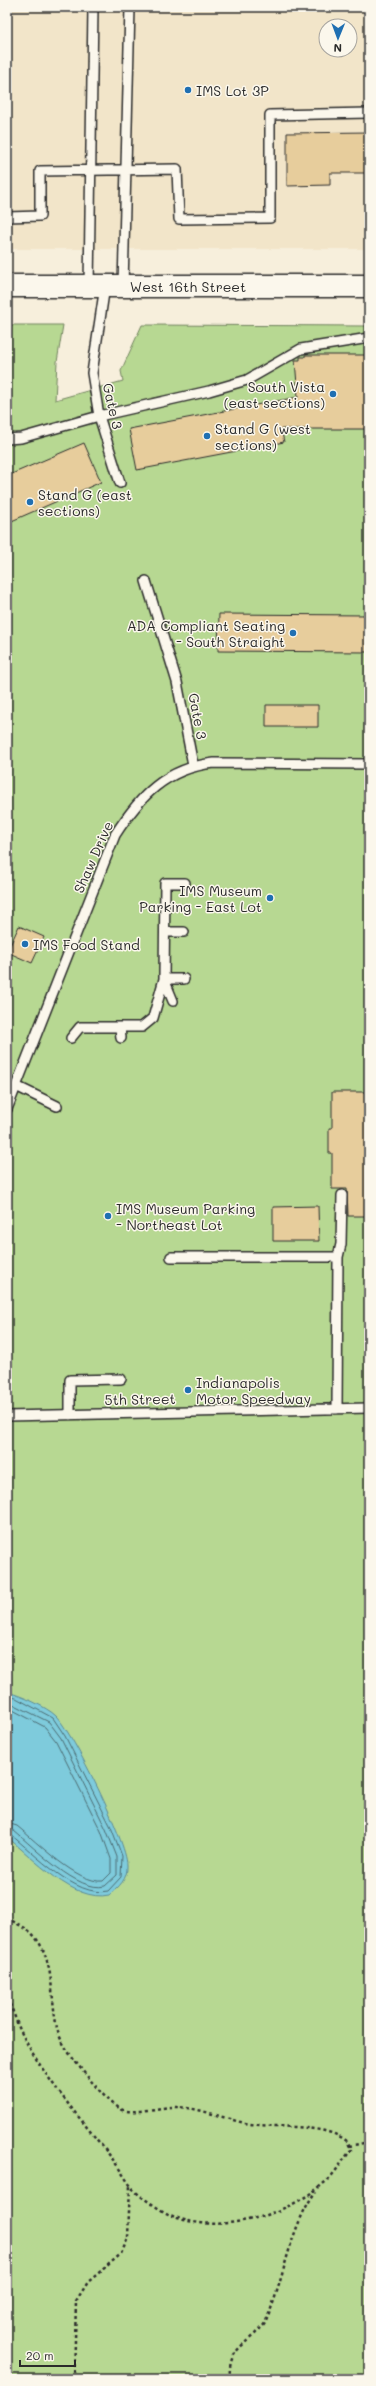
<svg xmlns="http://www.w3.org/2000/svg" width="376" height="2386" font-family="Mali,sans-serif">
<style>
.built{fill:#f2e5c9;fill-rule:evenodd}
.green{fill:#b7d892;stroke:#71825e}
.water{fill:#7ecbdc;stroke:#5d8b95}
.lines{fill:none;stroke-linecap:round;stroke-linejoin:round}
.shore{stroke:#4c6b72;stroke-width:1}
.building{fill:#e7cd9c;stroke:#2b2b2b}
.service-casing{stroke:#2b2b2b;stroke-width:12}
.primary-casing{stroke:#2b2b2b;stroke-width:25}
.path{stroke:#2b2b2b;stroke-width:2.5;stroke-dasharray:3 3;stroke-linecap:butt}
.service{stroke:#fbf7ec;stroke-width:9}
.primary{stroke:#fbf7ec;stroke-width:22}
.poi-dot{fill:#1f6fb2;stroke:#fbf7ec;stroke-width:1.5}
.labels{text-anchor:middle;dominant-baseline:central;stroke-width:3;stroke-linejoin:round;paint-order:stroke}
.poi-label{font-size:14px;fill:#2b2b2b;stroke:#fbf7ec;text-anchor:start}
.street-label{font-size:14px;fill:#2b2b2b;stroke:#fbf7ec}
</style>
<rect width="100%" height="100%" fill="#f7efdc"/>
<filter id="ink" filterUnits="userSpaceOnUse"><feTurbulence type="fractalNoise" baseFrequency=".025" numOctaves="2"/><feDisplacementMap in="SourceGraphic" scale="8" xChannelSelector="R" yChannelSelector="G"/><feConvolveMatrix kernelMatrix="1 2 1 2 8 2 1 2 1" color-interpolation-filters="sRGB"/></filter>
<g filter="url(#ink)">
<path class="built" d="M7,7H369V249H7ZM326,26H350V50H326Z"/>
<path class="green" d="M7,325H63L57,362L55,400L123,381L121,371L142,325L369,326V2379H7Z"/>
<path class="water" d="M7,1692C20,1695 47,1707 56,1716C73,1733 127,1842 127,1865C128,1879 119,1887 109,1895C74,1903 33,1858 7,1837Z"/>
<g class="lines">
<path class="shore" d="M7,1696L16,1698L53,1718L65,1736L111,1827L122,1856L121,1877L108,1891C76,1898 35,1854 11,1835L7,1834
M7,1701L49,1722L61,1738L106,1829L117,1857V1875L105,1886C78,1893 35,1848 14,1831L7,1829
M7,1707L45,1727L56,1741L101,1831L111,1859V1873L103,1881C78,1884 37,1842 17,1826L7,1823"/>
</g>
<path class="building" d="M369,132V173H330V185L287,186V133Z
M305,355H369V429H281L284,442L137,470L129,429L298,397L295,360H300V357H305Z
M84,443L101,482L7,523V476Z
M219,614L367,615V652L218,651Z
M266,705H318V727H266Z
M19,926L44,937L32,963L7,952Z
M332,1092H369V1216H348L347,1189H332V1153H329V1128H332Z
M318,1206L319,1241H273V1207Z"/>
<g class="lines">
<defs>
<path id="service" d="M7,217L40,216V171L177,169L179,219L270,218V115L369,113
M89,286L93,7
M105,286L92,373L99,416L120,483
M123,286L130,7
M7,439L21,438L99,416L209,391L247,380L301,349L369,338
M146,581L177,682L193,765
M165,932H184
M173,1001L164,979H184
M120,1027L121,1038
M71,1038L80,1027H142L153,1018L164,979L165,883H185
M16,1086L57,1106
M7,1109L115,835C140,796 166,768 214,763L369,764
M171,1257H338
M337,1409L338,1257L341,1244L342,1195
M70,1415V1380L121,1379
M7,1416L369,1408"/>
<g id="primary">
<path id="s1" d="M7,286H369"/>
</g>
</defs>
<use href="#service" class="service-casing"/>
<use href="#primary" class="primary-casing"/>
<path class="path" d="M7,1918C14,1922 22,1926 28,1930C57,1954 49,1999 58,2032C63,2048 81,2069 92,2082C101,2092 110,2104 123,2110C133,2114 162,2107 174,2107C199,2107 221,2118 245,2123C273,2129 325,2122 348,2142L351,2150C342,2161 335,2174 324,2183C287,2216 215,2237 168,2214C160,2210 151,2203 143,2198C129,2188 122,2171 111,2157C80,2118 44,2078 21,2032C16,2022 13,2009 7,1999
M349,2146L369,2142
M74,2379L76,2301L88,2282L121,2254L128,2238L130,2184
M230,2379C228,2354 238,2349 255,2334C258,2330 263,2327 265,2323C285,2280 288,2230 316,2191"/>
<use href="#service" class="service"/>
<use href="#primary" class="primary"/>
</g>
</g>
<g class="poi-dot">
<circle cx="188" cy="90" r="4"/>
<circle cx="333" cy="394" r="4"/>
<circle cx="207" cy="436" r="4"/>
<circle cx="30" cy="502" r="4"/>
<circle cx="293" cy="633" r="4"/>
<circle cx="270" cy="898" r="4"/>
<circle cx="25" cy="944" r="4"/>
<circle cx="108" cy="1216" r="4"/>
<circle cx="188" cy="1390" r="4"/>
</g>
<g class="labels">
<g class="poi-label">
<text x="196" y="90">IMS Lot 3P</text>
<text x="325" y="386" text-anchor="end">South Vista<tspan x="325" dy="16">(east sections)</tspan></text>
<text x="215" y="428">Stand G (west<tspan x="215" dy="16">sections)</tspan></text>
<text x="38" y="494">Stand G (east<tspan x="38" dy="16">sections)</tspan></text>
<text x="285" y="625" text-anchor="end">ADA Compliant Seating<tspan x="285" dy="16">- South Straight</tspan></text>
<text x="262" y="890" text-anchor="end">IMS Museum<tspan x="262" dy="16">Parking - East Lot</tspan></text>
<text x="33" y="944">IMS Food Stand</text>
<text x="116" y="1208">IMS Museum Parking<tspan x="116" dy="16">- Northeast Lot</tspan></text>
<text x="196" y="1382">Indianapolis<tspan x="196" dy="16">Motor Speedway</tspan></text>
</g>
<g class="street-label">
<text stroke="none"><textPath href="#s1" startOffset="181">West 16th Street</textPath></text>
<text transform="translate(113 406) rotate(77)">Gate 3</text>
<text transform="translate(198 716) rotate(79)">Gate 3</text>
<text transform="translate(93 857) rotate(-66)">Shaw Drive</text>
<text transform="translate(140 1399) rotate(-1)">5th Street</text>
</g>
</g>
<rect width="376" height="2386" fill="none" stroke="#fbf7ec" stroke-width="24"/>
<rect x="12" y="12" width="352" height="2362" fill="none" stroke="#2b2b2b" stroke-width="1.5" filter="url(#ink)"/>
<g transform="translate(338 38) rotate(181)"><circle r="19" fill="#fbf7ec" stroke="#a8a59f"/>
<path d="M0-3L7 15L0 10L-7 15Z" fill="#1f6fb2"/>
<text y="-6" font-size="11" font-weight="bold" text-anchor="middle" fill="#2b2b2b">N</text>
</g>
<path d="M20 2360v6h55v-6" fill="none" stroke="#2b2b2b" stroke-width="2"/>
<text x="26" y="2360" font-size="12" fill="#2b2b2b" stroke="#fbf7ec" stroke-width="3" paint-order="stroke">20 m</text>
</svg>
